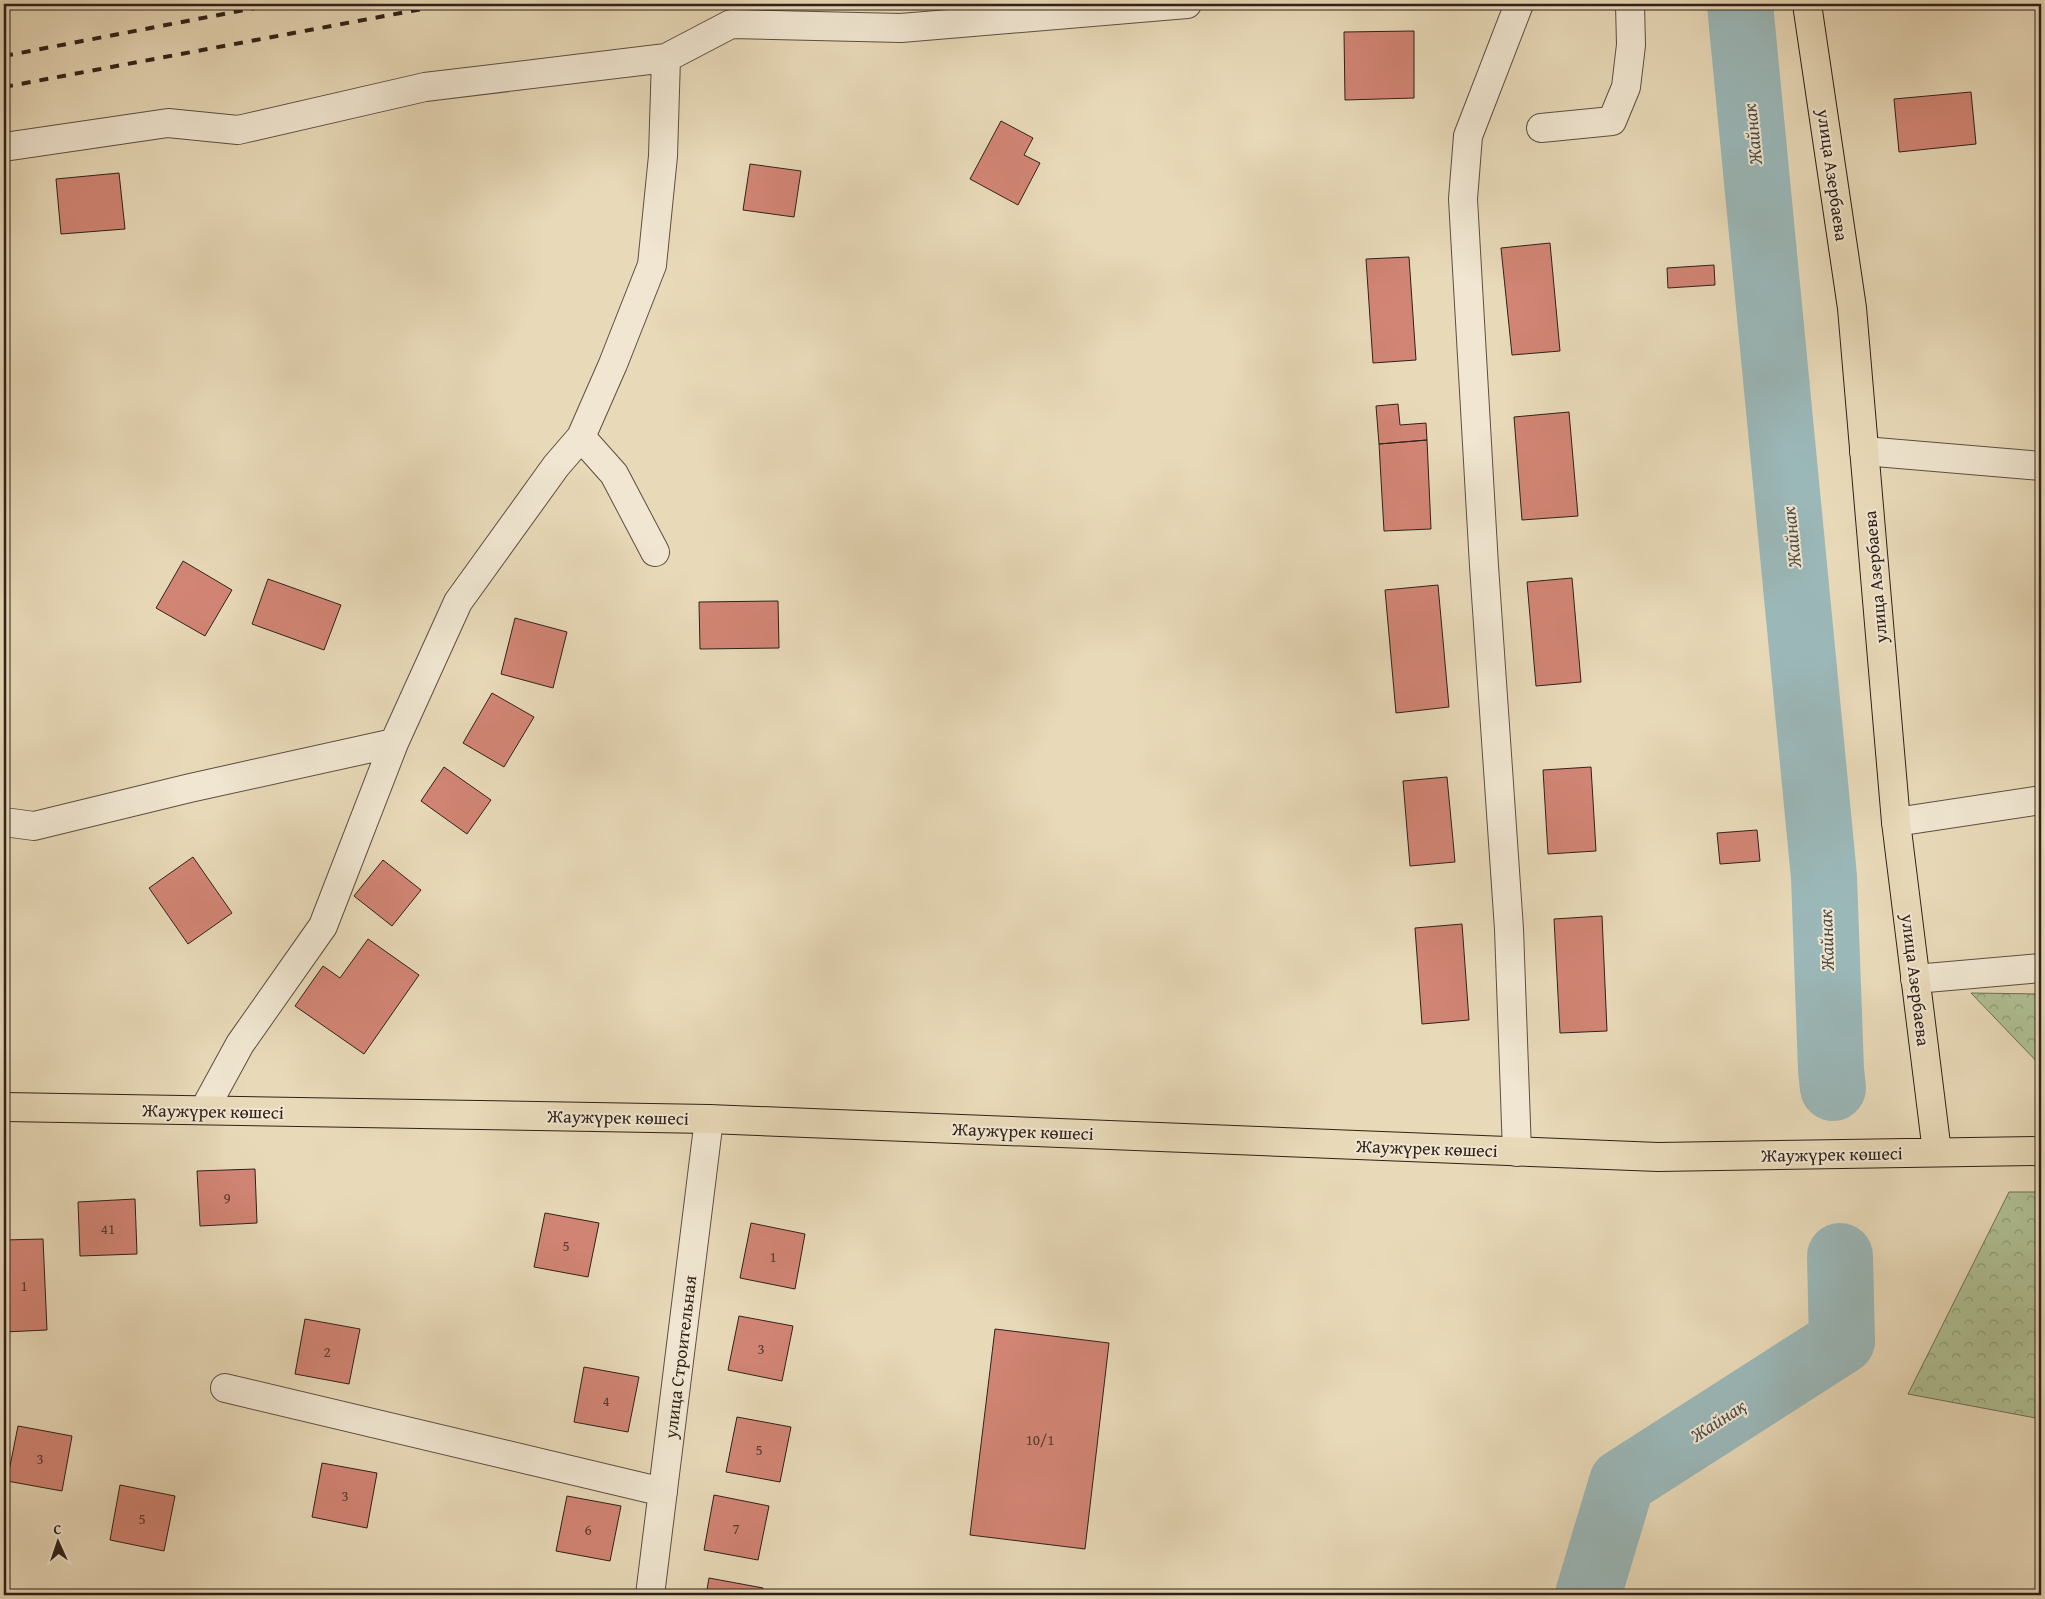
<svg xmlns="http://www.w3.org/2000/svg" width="2045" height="1599" font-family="'Gentium Book Plus',serif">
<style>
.forest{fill:url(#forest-crowns);stroke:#6f7056}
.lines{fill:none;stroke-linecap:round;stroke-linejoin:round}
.river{stroke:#9bb8b9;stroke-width:66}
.building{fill:#d28575;stroke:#2f2118}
.minor-casing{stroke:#5d4f40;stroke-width:30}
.major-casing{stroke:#2f2118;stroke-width:30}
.minor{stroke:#f0e6d1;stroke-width:28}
.major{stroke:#e8d9b8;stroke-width:28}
.rail{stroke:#2f2118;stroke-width:4;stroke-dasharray:9 9;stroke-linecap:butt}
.labels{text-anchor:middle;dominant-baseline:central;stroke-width:4;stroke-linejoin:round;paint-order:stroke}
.number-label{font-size:15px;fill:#583a2f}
.street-label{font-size:18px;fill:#2f2118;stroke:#f0e6d1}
.water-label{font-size:19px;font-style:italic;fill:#4f4e48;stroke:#f0e6d1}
</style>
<defs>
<pattern id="forest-crowns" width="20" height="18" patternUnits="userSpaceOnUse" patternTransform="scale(1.25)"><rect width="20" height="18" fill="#afc094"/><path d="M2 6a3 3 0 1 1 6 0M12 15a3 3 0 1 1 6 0" fill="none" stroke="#8f9c78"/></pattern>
</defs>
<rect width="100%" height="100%" fill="#e8d9b8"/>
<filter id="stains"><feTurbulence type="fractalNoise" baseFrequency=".004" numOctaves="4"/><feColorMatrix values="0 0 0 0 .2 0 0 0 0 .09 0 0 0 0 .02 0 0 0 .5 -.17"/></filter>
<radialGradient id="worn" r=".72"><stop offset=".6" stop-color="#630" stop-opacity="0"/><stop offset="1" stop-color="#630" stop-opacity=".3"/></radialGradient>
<path class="forest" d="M1971,993L2041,994V1066Z
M2009,1192H2041V1419L1908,1394Z"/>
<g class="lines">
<path class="river" d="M1740,5L1824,877L1831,1070L1833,1088
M1588,1595L1622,1482L1842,1341L1840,1256"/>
</g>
<path class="building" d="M1414,31V98L1345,100L1344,32Z
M1971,92L1976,144L1899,152L1894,99Z
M1001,121L1033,138L1024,155L1040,163L1018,205L970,179Z
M750,164L801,171L794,217L743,210Z
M119,173L125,229L61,234L56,179Z
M1550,243L1560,351L1512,355L1501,248Z
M1409,257L1416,360L1373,363L1366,259Z
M1714,265L1715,285L1668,288L1667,268Z
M1398,404L1400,425L1426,423L1427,440L1379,444L1376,406Z
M1569,412L1578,516L1522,520L1514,417Z
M1427,440L1431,529L1384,531L1379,444Z
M183,561L232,590L205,636L156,608Z
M1572,578L1581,682L1536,686L1527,582Z
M268,579L341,605L324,650L252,624Z
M1438,585L1449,707L1396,713L1385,590Z
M778,601L779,648L700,649L699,602Z
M515,618L567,632L553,688L501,674Z
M492,693L534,717L504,767L463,743Z
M444,767L491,800L467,834L421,801Z
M1591,767L1596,851L1548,854L1543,770Z
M1447,777L1455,862L1410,866L1403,781Z
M1757,830L1760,861L1720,864L1717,833Z
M193,857L232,913L188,944L149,888Z
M383,860L421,890L392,926L354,896Z
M1602,916L1607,1031L1560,1033L1554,919Z
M1462,924L1469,1020L1422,1024L1415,928Z
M368,939L419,975L364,1054L295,1006L323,966L340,978Z
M255,1169L257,1223L200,1226L197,1171Z
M135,1199L137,1254L80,1256L78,1202Z
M545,1213L599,1223L588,1277L534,1267Z
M751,1223L805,1234L795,1289L740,1278Z
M43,1239L47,1330L4,1332V1240Z
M739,1316L793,1326L782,1381L728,1370Z
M305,1319L360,1329L349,1384L295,1374Z
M995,1329L1109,1343L1085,1549L970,1535Z
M584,1367L639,1377L628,1432L574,1422Z
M737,1417L791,1427L780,1482L726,1472Z
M18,1426L72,1436L62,1491L7,1481Z
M322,1463L377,1473L367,1528L312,1517Z
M120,1485L175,1496L164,1551L110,1540Z
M714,1495L769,1506L758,1560L704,1550Z
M567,1496L621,1506L610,1561L556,1551Z
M709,1578L763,1588L762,1595H706Z"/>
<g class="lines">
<defs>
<path id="minor" d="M1541,128L1612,121L1626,87L1631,45L1630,4
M4,147L168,123L238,130L425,87L666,58L731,24L901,28L1187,4
M581,437L614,474L655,552
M1864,451L2041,466
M4,822L34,826L190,788L394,743
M1896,822L2041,800
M1915,979L2041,968
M204,1110L240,1044L323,926L394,743L458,602L556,466L581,437L613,364L652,265L663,156L666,58
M1517,1152L1509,929L1484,566L1463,199L1468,136L1519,4
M225,1388L663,1492
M650,1595L709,1119"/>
<path id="major" d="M1807,4L1852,308L1896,822L1937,1152
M4,1107L709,1119L1658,1157L2041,1151"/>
</defs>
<use href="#minor" class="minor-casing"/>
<use href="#major" class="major-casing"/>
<use href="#minor" class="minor"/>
<use href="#major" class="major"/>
<path class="rail" d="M4,56L276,4
M4,87L449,4"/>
</g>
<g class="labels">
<g class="number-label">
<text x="227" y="1197">9</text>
<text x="108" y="1228">41</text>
<text x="566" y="1245">5</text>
<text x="773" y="1256">1</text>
<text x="24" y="1285">1</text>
<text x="761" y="1348">3</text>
<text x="327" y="1351">2</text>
<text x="606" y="1400">4</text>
<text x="1040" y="1439">10/1</text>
<text x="759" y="1449">5</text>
<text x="40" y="1458">3</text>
<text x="345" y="1495">3</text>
<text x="142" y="1518">5</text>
<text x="736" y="1528">7</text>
<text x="588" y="1529">6</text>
</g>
<g class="street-label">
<text transform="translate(1833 175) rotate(82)">улица Азербаева</text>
<text transform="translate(1875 577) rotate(-95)">улица Азербаева</text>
<text transform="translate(1916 980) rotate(83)">улица Азербаева</text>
<text transform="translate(213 1111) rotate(1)">Жаужүрек көшесі</text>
<text transform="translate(618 1117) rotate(1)">Жаужүрек көшесі</text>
<text transform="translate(1023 1131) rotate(2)">Жаужүрек көшесі</text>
<text transform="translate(1427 1148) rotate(2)">Жаужүрек көшесі</text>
<text transform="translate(1832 1154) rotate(-1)">Жаужүрек көшесі</text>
<text transform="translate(680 1357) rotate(-83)">улица Строительная</text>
</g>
<g class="water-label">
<text transform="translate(1752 134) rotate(-96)">Жайнак</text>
<text transform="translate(1791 537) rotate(-96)">Жайнак</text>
<text transform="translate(1826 940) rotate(-92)">Жайнак</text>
<text transform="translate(1718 1420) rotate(-33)">Жайнақ</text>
</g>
</g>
<rect width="2045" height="1599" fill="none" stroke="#e8d9b8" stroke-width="20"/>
<rect x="5" y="5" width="2035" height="1589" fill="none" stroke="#2f2118" stroke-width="2.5"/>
<rect x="10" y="10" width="2025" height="1579" fill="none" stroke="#2f2118"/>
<g transform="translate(58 1542) rotate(357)" stroke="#f0e6d1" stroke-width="4" paint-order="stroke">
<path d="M0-4L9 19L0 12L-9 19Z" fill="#2f2118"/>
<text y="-8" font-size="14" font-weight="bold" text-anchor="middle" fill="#2f2118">С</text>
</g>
<rect width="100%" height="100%" filter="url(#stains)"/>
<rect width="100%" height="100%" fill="url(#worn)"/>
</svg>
